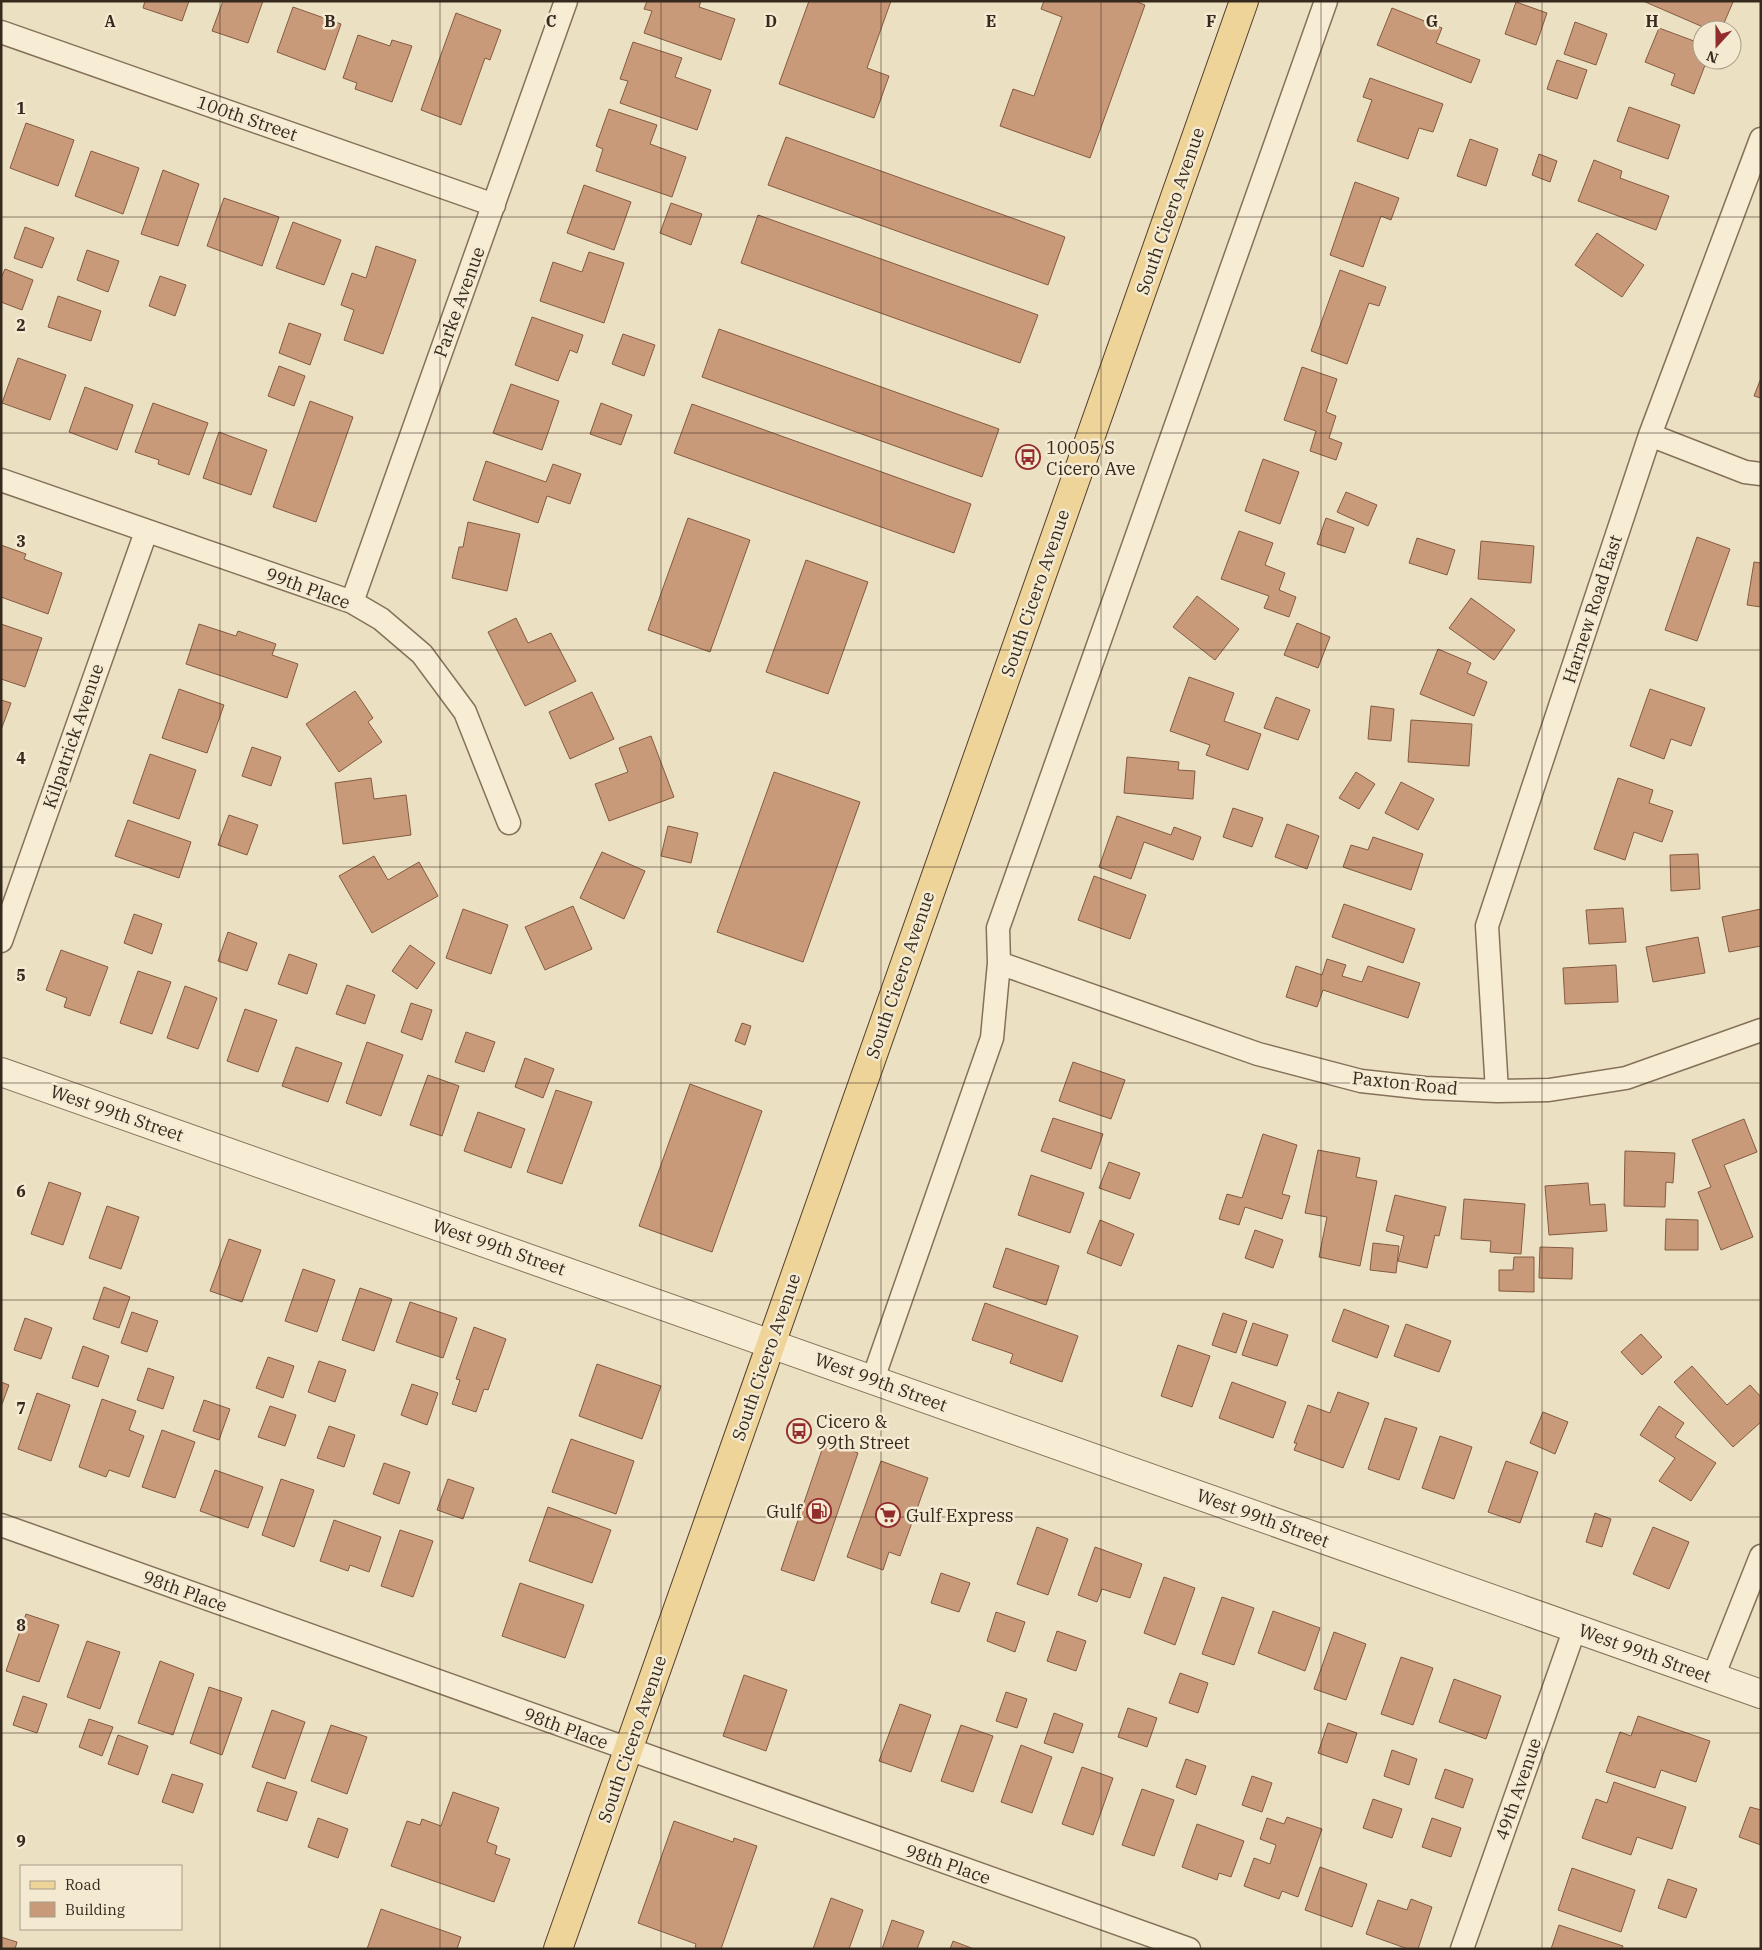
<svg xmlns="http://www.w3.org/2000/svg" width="1762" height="1950" font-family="'IBM Plex Serif',serif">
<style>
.building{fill:#c99a79;stroke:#845b40}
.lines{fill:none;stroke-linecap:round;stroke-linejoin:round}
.minor-casing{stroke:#85715a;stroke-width:25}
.tertiary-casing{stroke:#85715a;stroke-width:30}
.primary-casing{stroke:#533f2e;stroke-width:30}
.minor{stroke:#f7edd5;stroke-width:22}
.tertiary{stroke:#f7edd5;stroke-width:28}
.primary{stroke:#efd49a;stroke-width:28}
.grid{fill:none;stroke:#36291e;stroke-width:1;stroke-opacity:0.55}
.labels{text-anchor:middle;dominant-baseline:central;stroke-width:5;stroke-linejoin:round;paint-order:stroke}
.street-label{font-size:18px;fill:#36291e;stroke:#f4ead1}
.poi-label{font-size:18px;fill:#36291e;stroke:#f4ead1;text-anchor:start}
.grid-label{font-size:16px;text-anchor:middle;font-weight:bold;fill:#36291e;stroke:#f4ead1;stroke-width:5;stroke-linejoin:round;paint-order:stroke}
</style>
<rect width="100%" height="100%" fill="#ece0c2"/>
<path class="building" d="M145,1H189L182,21L143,8Z
M223,1H263L248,43L212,31Z
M647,1H701L699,7L735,19L721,60L644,33L652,11L644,9Z
M809,1H891L867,68L889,76L874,118L779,84Z
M1044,1H1135L1145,5L1090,158L1000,126L1013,89L1034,96L1062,17L1041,9Z
M1643,1H1731L1733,2L1721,30H1710Z
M1516,2L1547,13L1536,45L1505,34Z
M293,7L341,24L325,70L277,52Z
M1392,8L1442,28L1436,43L1480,60L1471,83L1377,45Z
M456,13L501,30L490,60L485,58L461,125L421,110Z
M1575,22L1607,34L1596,65L1564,54Z
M1659,28L1702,44V60H1707L1694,94L1671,85L1675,74L1645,62Z
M358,35L390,46L392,40L412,46L392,102L355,89L357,83L343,78Z
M633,42L682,58L675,77L711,90L697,130L620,103L628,81L620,79Z
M1557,60L1587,70L1577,99L1547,89Z
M1370,78L1443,104L1433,132L1419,128L1408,159L1357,141L1372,100L1363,97Z
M1629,107L1680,125L1668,159L1617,141Z
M609,109L657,125L650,144L686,157L672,197L596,171L603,149L596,146Z
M26,123L74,140L58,186L10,168Z
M786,137L1065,237L1048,285L768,185Z
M1470,139L1498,149L1486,186L1457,176Z
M91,151L139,168L123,214L75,196Z
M1539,154L1557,161L1550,182L1532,175Z
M1594,160L1622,171L1620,178L1669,196L1656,230L1578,201Z
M163,170L199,184L178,246L141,234Z
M1355,182L1399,198L1391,220L1381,216L1363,267L1330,255Z
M584,185L631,202L614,250L567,233Z
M224,198L279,217L262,266L207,246Z
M671,203L702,214L691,245L660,233Z
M758,215L1038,315L1020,363L741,263Z
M293,222L341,240L324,285L276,268Z
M25,227L54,238L42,268L14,258Z
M1597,233L1644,265L1622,297L1575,265Z
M376,246L416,260L383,354L344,340L354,310L341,305L352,273L366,278Z
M87,250L119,261L108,292L77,280Z
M589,252L624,263L604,323L540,301L553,262L582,272Z
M5,269L33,280L22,310L1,302V278Z
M1340,270L1386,287L1379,306L1369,303L1347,364L1311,351Z
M160,276L186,285L175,316L149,306Z
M58,296L101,311L91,341L48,327Z
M532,317L583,335L577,353L570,350L558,381L515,365Z
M289,323L321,334L310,365L279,353Z
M719,329L999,429L982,477L702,377Z
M623,334L655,345L644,376L612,364Z
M18,358L66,375L50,420L2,403Z
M279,366L305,376L294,406L268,396Z
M1302,367L1337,379L1326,412L1336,416L1329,438L1342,443L1336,460L1310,451L1316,431L1284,420Z
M1761,378V398L1754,396Z
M511,384L559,401L542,450L493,433Z
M85,387L133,405L117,450L69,432Z
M310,401L353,417L316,522L273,507Z
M153,403L208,423L189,475L158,464L159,460L135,452Z
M601,403L632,415L621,445L590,434Z
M692,404L971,504L954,553L674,453Z
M219,432L267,450L251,495L203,478Z
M1263,459L1299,472L1280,524L1245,511Z
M486,461L546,482L553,464L581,474L570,504L547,496L538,523L473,500Z
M1346,492L1377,505L1368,526L1337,512Z
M688,518L750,540L710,652L648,630Z
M1326,518L1354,528L1345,553L1317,544Z
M468,522L520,534L507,591L452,578L459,547H463Z
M1239,531L1273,543L1265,565L1285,573L1279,590L1296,597L1289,617L1264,608L1269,596L1221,579Z
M1697,537L1730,549L1697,641L1665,630Z
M1417,538L1455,550L1447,575L1409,563Z
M1481,541L1534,546L1531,583L1478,579Z
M1,545L26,554L24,559L62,573L48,614L1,597Z
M806,560L868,582L828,694L766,672Z
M1754,562L1761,563V607L1747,605Z
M1197,596L1239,629L1215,660L1173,627Z
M1471,598L1515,630L1494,660L1449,628Z
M516,618L528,643L551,633L576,681L525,706L488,632Z
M1297,623L1330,637L1318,668L1284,655Z
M1,624L42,638L25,687L1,679Z
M199,624L236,636L238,631L276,644L272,655L298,664L287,698L186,664Z
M1438,649L1471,663L1467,673L1487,682L1474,716L1420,694Z
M1189,677L1234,693L1224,721L1261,734L1248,770L1206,755L1210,745L1170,731Z
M179,689L224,705L207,753L162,738Z
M1650,689L1705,708L1691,746L1671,739L1664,759L1630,746Z
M355,691L373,718L368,722L382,742L339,772L306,724Z
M592,692L614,739L570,759L549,712Z
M1276,697L1310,710L1298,740L1264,728Z
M1,700L11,703L1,730Z
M1371,706L1394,709L1391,741L1368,739Z
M1411,720L1472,724L1469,766L1408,762Z
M651,736L674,797L609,821L595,784L628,772L619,748Z
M252,747L281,757L271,786L242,776Z
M150,754L196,770L179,819L133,803Z
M1127,757L1179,762L1178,770L1195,771L1193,799L1124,793Z
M774,772L860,802L803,962L717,932Z
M1356,772L1375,784L1359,809L1339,798Z
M371,778L374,799L406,795L411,835L343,844L335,783Z
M1618,778L1653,790L1649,803L1673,811L1662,842L1634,832L1625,860L1594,849Z
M1401,782L1434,799L1418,830L1385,813Z
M1233,808L1263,818L1252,847L1223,837Z
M229,815L258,825L247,855L218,845Z
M1117,816L1171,835L1174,827L1201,837L1193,860L1144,842L1131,879L1099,867Z
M128,820L191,842L179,878L115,856Z
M1287,824L1319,836L1307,869L1275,857Z
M668,826L698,833L691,863L661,856Z
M1373,837L1423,854L1411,890L1343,867L1351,845L1368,850Z
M602,852L645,871L624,919L580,898Z
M1698,854L1700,889L1671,891L1670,855Z
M374,856L388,880L419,862L438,896L372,933L339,876Z
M1094,876L1146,895L1130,939L1078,920Z
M1344,904L1415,929L1403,963L1332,937Z
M573,906L592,949L545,970L525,927Z
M1623,908L1626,942L1589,944L1586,910Z
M463,909L508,925L491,974L446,958Z
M1761,909V946L1729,952L1722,917Z
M134,914L162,924L152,954L124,943Z
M228,932L257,943L247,971L218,961Z
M1698,937L1705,973L1653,982L1646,947Z
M410,945L435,963L417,989L392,971Z
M61,950L108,967L90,1016L64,1007L67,998L46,990Z
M289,954L317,964L307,994L278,984Z
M1327,959L1346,965L1342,976L1362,982L1368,966L1420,983L1408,1018L1323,990L1317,1007L1286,997L1296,966L1322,975Z
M1616,965L1618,1002L1565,1004L1563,968Z
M138,971L171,982L152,1034L120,1023Z
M347,985L375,995L365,1024L336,1014Z
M185,986L217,998L198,1049L167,1038Z
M411,1003L432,1010L422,1040L401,1032Z
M245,1009L277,1020L258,1072L227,1061Z
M742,1023L751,1026L745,1045L735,1041Z
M466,1032L495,1042L484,1072L455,1062Z
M367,1042L403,1055L381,1116L346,1103Z
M296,1047L342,1063L328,1102L282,1086Z
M525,1058L554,1069L543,1098L515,1087Z
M1073,1062L1125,1080L1111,1119L1059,1101Z
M428,1075L459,1086L442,1136L410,1125Z
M690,1084L762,1111L712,1252L639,1226Z
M556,1090L592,1102L562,1184L527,1172Z
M478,1112L525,1129L511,1168L464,1151Z
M1053,1118L1103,1134L1091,1169L1041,1151Z
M1744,1119L1757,1152L1724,1165L1753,1237L1721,1250L1698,1192L1711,1187L1692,1140Z
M1263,1134L1297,1145L1282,1194L1290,1196L1282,1219L1245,1207L1239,1225L1219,1219L1227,1194L1242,1198Z
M1318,1150L1360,1158L1356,1177L1377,1181L1360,1266L1319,1257L1327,1217L1305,1213Z
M1625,1151L1675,1153L1673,1183L1666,1182L1665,1207L1624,1206Z
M1109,1162L1140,1173L1130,1199L1099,1188Z
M1031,1175L1084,1193L1070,1233L1018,1215Z
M49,1182L81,1193L63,1245L31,1234Z
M1588,1183L1590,1205L1605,1204L1607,1231L1549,1235L1545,1186Z
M1395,1195L1446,1207L1439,1236L1435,1235L1427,1268L1398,1261L1404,1236L1386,1231Z
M1464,1199L1525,1204L1521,1254L1490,1252L1491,1241L1461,1239Z
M107,1206L139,1217L121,1269L89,1258Z
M1666,1219L1698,1220V1250H1665Z
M1100,1220L1134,1234L1121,1266L1087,1253Z
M1255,1230L1283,1240L1273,1268L1245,1258Z
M229,1239L261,1250L242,1302L210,1291Z
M1373,1243L1399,1246L1396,1273L1370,1270Z
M1540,1247L1573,1248L1572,1279L1539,1278Z
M1006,1248L1059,1266L1046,1305L993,1287Z
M1514,1257H1534V1292L1499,1291V1270H1513Z
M303,1269L335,1280L317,1332L285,1321Z
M104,1287L130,1297L119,1328L93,1319Z
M360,1288L392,1299L374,1351L342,1340Z
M410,1302L457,1318L443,1358L396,1342Z
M985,1303L1078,1336L1062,1382L1010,1363L1013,1354L972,1340Z
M1344,1309L1389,1326L1377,1358L1332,1341Z
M132,1312L158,1321L147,1352L121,1343Z
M1223,1313L1247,1321L1236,1353L1212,1345Z
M25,1318L52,1328L41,1359L14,1350Z
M1253,1323L1288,1335L1277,1366L1242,1355Z
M1406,1324L1451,1341L1439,1372L1394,1356Z
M474,1327L506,1339L488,1390L484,1389L476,1412L452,1404L460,1380L456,1379Z
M1641,1334L1662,1357L1642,1375L1621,1352Z
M1178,1345L1210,1356L1192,1407L1161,1396Z
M83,1346L109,1356L98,1387L72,1378Z
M268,1357L294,1366L283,1398L256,1388Z
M319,1361L346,1370L335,1402L308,1392Z
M597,1364L661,1386L642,1439L579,1416Z
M1692,1366L1727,1405L1750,1385L1761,1397V1422L1733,1447L1674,1382Z
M148,1368L174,1377L163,1409L137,1400Z
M1,1382L9,1385L1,1407Z
M1232,1382L1286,1402L1273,1438L1219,1418Z
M412,1384L438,1393L427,1425L401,1415Z
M1338,1392L1369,1403L1343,1468L1294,1450L1297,1443H1294L1308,1405L1330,1413Z
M37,1393L70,1405L51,1461L18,1449Z
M102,1399L136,1411L129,1430L144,1436L129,1477L109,1470L106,1477L79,1467Z
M204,1400L230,1409L219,1440L193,1431Z
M270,1406L296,1415L285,1446L258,1437Z
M1659,1406L1684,1423L1675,1437L1716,1463L1691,1501L1659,1481L1675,1458L1640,1435Z
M1543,1412L1568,1422L1555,1454L1530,1443Z
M1385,1418L1417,1428L1399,1480L1368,1469Z
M329,1426L355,1435L344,1467L317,1458Z
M162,1430L195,1442L175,1498L142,1487Z
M1440,1436L1472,1447L1454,1499L1422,1488Z
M571,1439L634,1461L616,1514L552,1492Z
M825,1441L858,1453L814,1581L781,1570Z
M881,1461L928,1478L900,1556L889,1552L883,1570L847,1557Z
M1506,1461L1538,1472L1520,1523L1488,1512Z
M384,1463L410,1472L399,1504L373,1494Z
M215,1470L263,1487L248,1528L200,1511Z
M281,1479L314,1490L294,1547L262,1535Z
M448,1479L474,1488L463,1519L437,1510Z
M548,1507L611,1530L592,1583L529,1561Z
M1595,1513L1611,1519L1602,1547L1586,1542Z
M334,1520L381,1537L369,1572L350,1565L348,1571L320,1561Z
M1037,1527L1068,1539L1048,1595L1017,1584Z
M1653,1527L1689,1542L1669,1589L1633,1574Z
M400,1530L433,1541L413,1597L381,1586Z
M1095,1547L1142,1564L1130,1598L1102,1589L1097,1602L1078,1595Z
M941,1573L970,1583L959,1612L931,1603Z
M1164,1577L1195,1588L1175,1645L1144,1633Z
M520,1583L584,1605L565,1658L502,1636Z
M1222,1597L1254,1608L1234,1665L1202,1654Z
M1273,1611L1320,1628L1305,1671L1258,1653Z
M996,1612L1025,1622L1015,1652L987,1641Z
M26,1614L59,1625L39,1682L6,1671Z
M1057,1631L1086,1641L1076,1671L1047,1661Z
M1334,1632L1366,1644L1346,1700L1314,1689Z
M87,1641L120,1652L100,1709L67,1697Z
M1401,1657L1433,1668L1413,1725L1381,1714Z
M160,1661L194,1674L173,1735L138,1723Z
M1180,1673L1208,1683L1198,1713L1169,1703Z
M744,1675L787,1690L766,1751L723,1736Z
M1454,1679L1501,1696L1486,1739L1439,1722Z
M209,1687L242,1698L222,1755L190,1743Z
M1006,1692L1027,1699L1017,1728L996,1721Z
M23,1696L47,1704L37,1733L13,1725Z
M900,1704L931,1715L911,1772L879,1761Z
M1128,1708L1157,1718L1147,1747L1118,1737Z
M272,1710L305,1722L285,1779L252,1767Z
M1054,1713L1083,1724L1073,1753L1044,1743Z
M1638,1716L1710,1741L1696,1782L1661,1770L1655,1788L1606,1772L1620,1732L1631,1736Z
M89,1719L113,1727L102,1756L79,1747Z
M1328,1723L1357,1733L1347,1763L1318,1753Z
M331,1725L367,1737L347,1794L311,1781Z
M961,1725L993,1736L973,1792L941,1781Z
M118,1735L148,1746L138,1775L108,1764Z
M1021,1745L1052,1757L1032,1813L1001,1802Z
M1392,1750L1417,1759L1409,1785L1384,1776Z
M1186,1759L1206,1766L1196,1795L1176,1787Z
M1082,1767L1113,1778L1093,1835L1062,1824Z
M1445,1769L1473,1779L1463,1808L1435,1798Z
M172,1774L203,1784L193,1813L162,1802Z
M1252,1776L1272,1783L1262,1812L1242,1805Z
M267,1782L297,1792L287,1821L257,1811Z
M1614,1782L1686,1807L1672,1849L1637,1837L1631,1855L1582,1838L1596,1799L1607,1803Z
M1142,1789L1174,1800L1154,1856L1122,1845Z
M453,1792L499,1808L487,1842L497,1846L495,1854L510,1859L494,1902L391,1866L407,1821L420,1825L422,1819L441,1826Z
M1373,1799L1402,1809L1392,1838L1363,1828Z
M1750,1807L1761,1810V1845L1739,1837Z
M1287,1817L1322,1829L1298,1897L1282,1891L1279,1899L1244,1886L1254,1858L1270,1864L1276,1845L1260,1839L1267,1818L1284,1824Z
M318,1818L348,1829L338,1858L308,1847Z
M1432,1818L1461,1828L1451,1857L1422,1847Z
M674,1821L733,1842L734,1838L757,1846L721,1949H698L695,1947L696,1944L638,1923Z
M1197,1824L1244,1841L1231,1877L1219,1873L1217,1880L1182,1867Z
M1320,1867L1367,1884L1352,1927L1305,1910Z
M1572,1868L1635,1890L1621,1932L1558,1910Z
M1668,1879L1697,1889L1686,1918L1658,1908Z
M831,1898L863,1910L849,1949H813Z
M1411,1899L1432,1907L1418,1949H1408L1366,1934L1378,1900L1407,1910Z
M381,1909L461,1937L457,1949H367Z
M892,1920L924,1931L917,1949H882Z
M1559,1925L1623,1946L1622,1949H1551Z
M1,1937L17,1942L15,1949H1Z
M953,1941L974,1949H950Z"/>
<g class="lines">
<defs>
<path id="minor" d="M1,32L494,205
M1650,435L1745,472L1761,474
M1,480L352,602L381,619L422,654L465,712L509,823
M352,602L566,1
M1,941L146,532
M999,963L1258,1054L1361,1081L1425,1088L1497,1091L1549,1090L1626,1078L1761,1030
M1497,1091L1487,926L1650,435L1761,139
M873,1379L992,1038L999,963L998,928L1326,1
M1,1525L1189,1949
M1713,1677L1761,1556
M1462,1949L1575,1628"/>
<path id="tertiary" d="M1,1072L1761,1694"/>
<path id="primary" d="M558,1949L1244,1"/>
</defs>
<use href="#minor" class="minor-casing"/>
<use href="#tertiary" class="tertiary-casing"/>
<use href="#primary" class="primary-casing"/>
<use href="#minor" class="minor"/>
<use href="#tertiary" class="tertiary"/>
<use href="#primary" class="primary"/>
</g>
<path class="grid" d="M220,1V1949M440,1V1949M661,1V1949M881,1V1949M1101,1V1949M1321,1V1949M1542,1V1949M1,217H1761M1,433H1761M1,650H1761M1,867H1761M1,1083H1761M1,1300H1761M1,1517H1761M1,1733H1761"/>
<defs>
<symbol id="bus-ring" viewBox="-11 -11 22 22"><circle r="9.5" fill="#f4ead1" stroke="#922c2d" stroke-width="1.5"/><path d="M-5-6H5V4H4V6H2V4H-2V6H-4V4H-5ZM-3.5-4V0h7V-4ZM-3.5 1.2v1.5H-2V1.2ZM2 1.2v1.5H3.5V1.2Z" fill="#922c2d"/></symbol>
<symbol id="fuel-ring" viewBox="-11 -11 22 22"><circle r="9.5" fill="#f4ead1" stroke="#922c2d" stroke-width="1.5"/><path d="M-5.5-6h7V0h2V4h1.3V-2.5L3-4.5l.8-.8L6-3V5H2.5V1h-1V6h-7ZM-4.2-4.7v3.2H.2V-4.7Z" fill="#922c2d"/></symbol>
<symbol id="supermarket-ring" viewBox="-11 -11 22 22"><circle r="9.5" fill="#f4ead1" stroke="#922c2d" stroke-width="1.5"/><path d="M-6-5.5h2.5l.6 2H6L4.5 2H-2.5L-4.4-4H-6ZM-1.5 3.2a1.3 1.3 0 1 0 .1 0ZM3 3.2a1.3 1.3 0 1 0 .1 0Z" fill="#922c2d"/></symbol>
</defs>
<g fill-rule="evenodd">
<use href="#bus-ring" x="1014" y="443" width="28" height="28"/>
<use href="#bus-ring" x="785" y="1417" width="28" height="28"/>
<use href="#fuel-ring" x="805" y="1497" width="28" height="28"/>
<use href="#supermarket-ring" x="874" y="1501" width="28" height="28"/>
</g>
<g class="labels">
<g class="street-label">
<text transform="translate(247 118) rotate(19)">100th Street</text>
<text transform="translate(1170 211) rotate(-71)">South Cicero Avenue</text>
<text transform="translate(459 302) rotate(-70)">Parke Avenue</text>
<text transform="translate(308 588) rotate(20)">99th Place</text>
<text transform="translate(1035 593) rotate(-71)">South Cicero Avenue</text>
<text transform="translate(1592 609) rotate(-72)">Harnew Road East</text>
<text transform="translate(73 736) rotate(-71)">Kilpatrick Avenue</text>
<text transform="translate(900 975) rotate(-71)">South Cicero Avenue</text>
<text transform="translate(1405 1083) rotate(6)">Paxton Road</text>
<text transform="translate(117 1113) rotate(19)">West 99th Street</text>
<text transform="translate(499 1247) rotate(19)">West 99th Street</text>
<text transform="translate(766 1357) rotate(-71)">South Cicero Avenue</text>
<text transform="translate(881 1382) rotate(20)">West 99th Street</text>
<text transform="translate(1263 1518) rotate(20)">West 99th Street</text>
<text transform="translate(185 1591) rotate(20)">98th Place</text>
<text transform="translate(1645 1653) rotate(20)">West 99th Street</text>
<text transform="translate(566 1728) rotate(20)">98th Place</text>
<text transform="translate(632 1739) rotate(-71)">South Cicero Avenue</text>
<text transform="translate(1518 1789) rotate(-71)">49th Avenue</text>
<text transform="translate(948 1864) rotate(19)">98th Place</text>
</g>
<g class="poi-label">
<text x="1046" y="447">10005 S<tspan x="1046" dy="21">Cicero Ave</tspan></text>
<text x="816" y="1421">Cicero &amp;<tspan x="816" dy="21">99th Street</tspan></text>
<text x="802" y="1511" text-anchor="end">Gulf</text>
<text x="906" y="1515">Gulf Express</text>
</g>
</g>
<g class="grid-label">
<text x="110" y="27">A</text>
<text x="330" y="27">B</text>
<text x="551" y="27">C</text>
<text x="771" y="27">D</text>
<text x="991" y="27">E</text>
<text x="1211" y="27">F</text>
<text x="1432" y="27">G</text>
<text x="1652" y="27">H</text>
<text x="21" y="114">1</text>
<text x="21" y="331">2</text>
<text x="21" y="547">3</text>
<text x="21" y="764">4</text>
<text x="21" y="981">5</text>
<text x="21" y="1197">6</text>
<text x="21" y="1414">7</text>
<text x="21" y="1631">8</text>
<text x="21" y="1847">9</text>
</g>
<rect width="1762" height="1950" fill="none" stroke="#36291e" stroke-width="5"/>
<rect x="20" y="1865" width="162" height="65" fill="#f4ead1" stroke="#a89d89"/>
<rect x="30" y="1881" width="25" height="8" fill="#efd49a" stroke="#a89d89"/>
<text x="65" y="1890" font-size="15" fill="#36291e">Road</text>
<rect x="30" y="1902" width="25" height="15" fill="#c99a79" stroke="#a89d89"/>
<text x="65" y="1915" font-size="15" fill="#36291e">Building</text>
<g transform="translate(1717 45) rotate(201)"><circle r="24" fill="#f4ead1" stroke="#a89d89"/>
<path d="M0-4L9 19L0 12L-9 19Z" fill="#922c2d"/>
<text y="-8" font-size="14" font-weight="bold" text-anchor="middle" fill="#36291e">N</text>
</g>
</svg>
